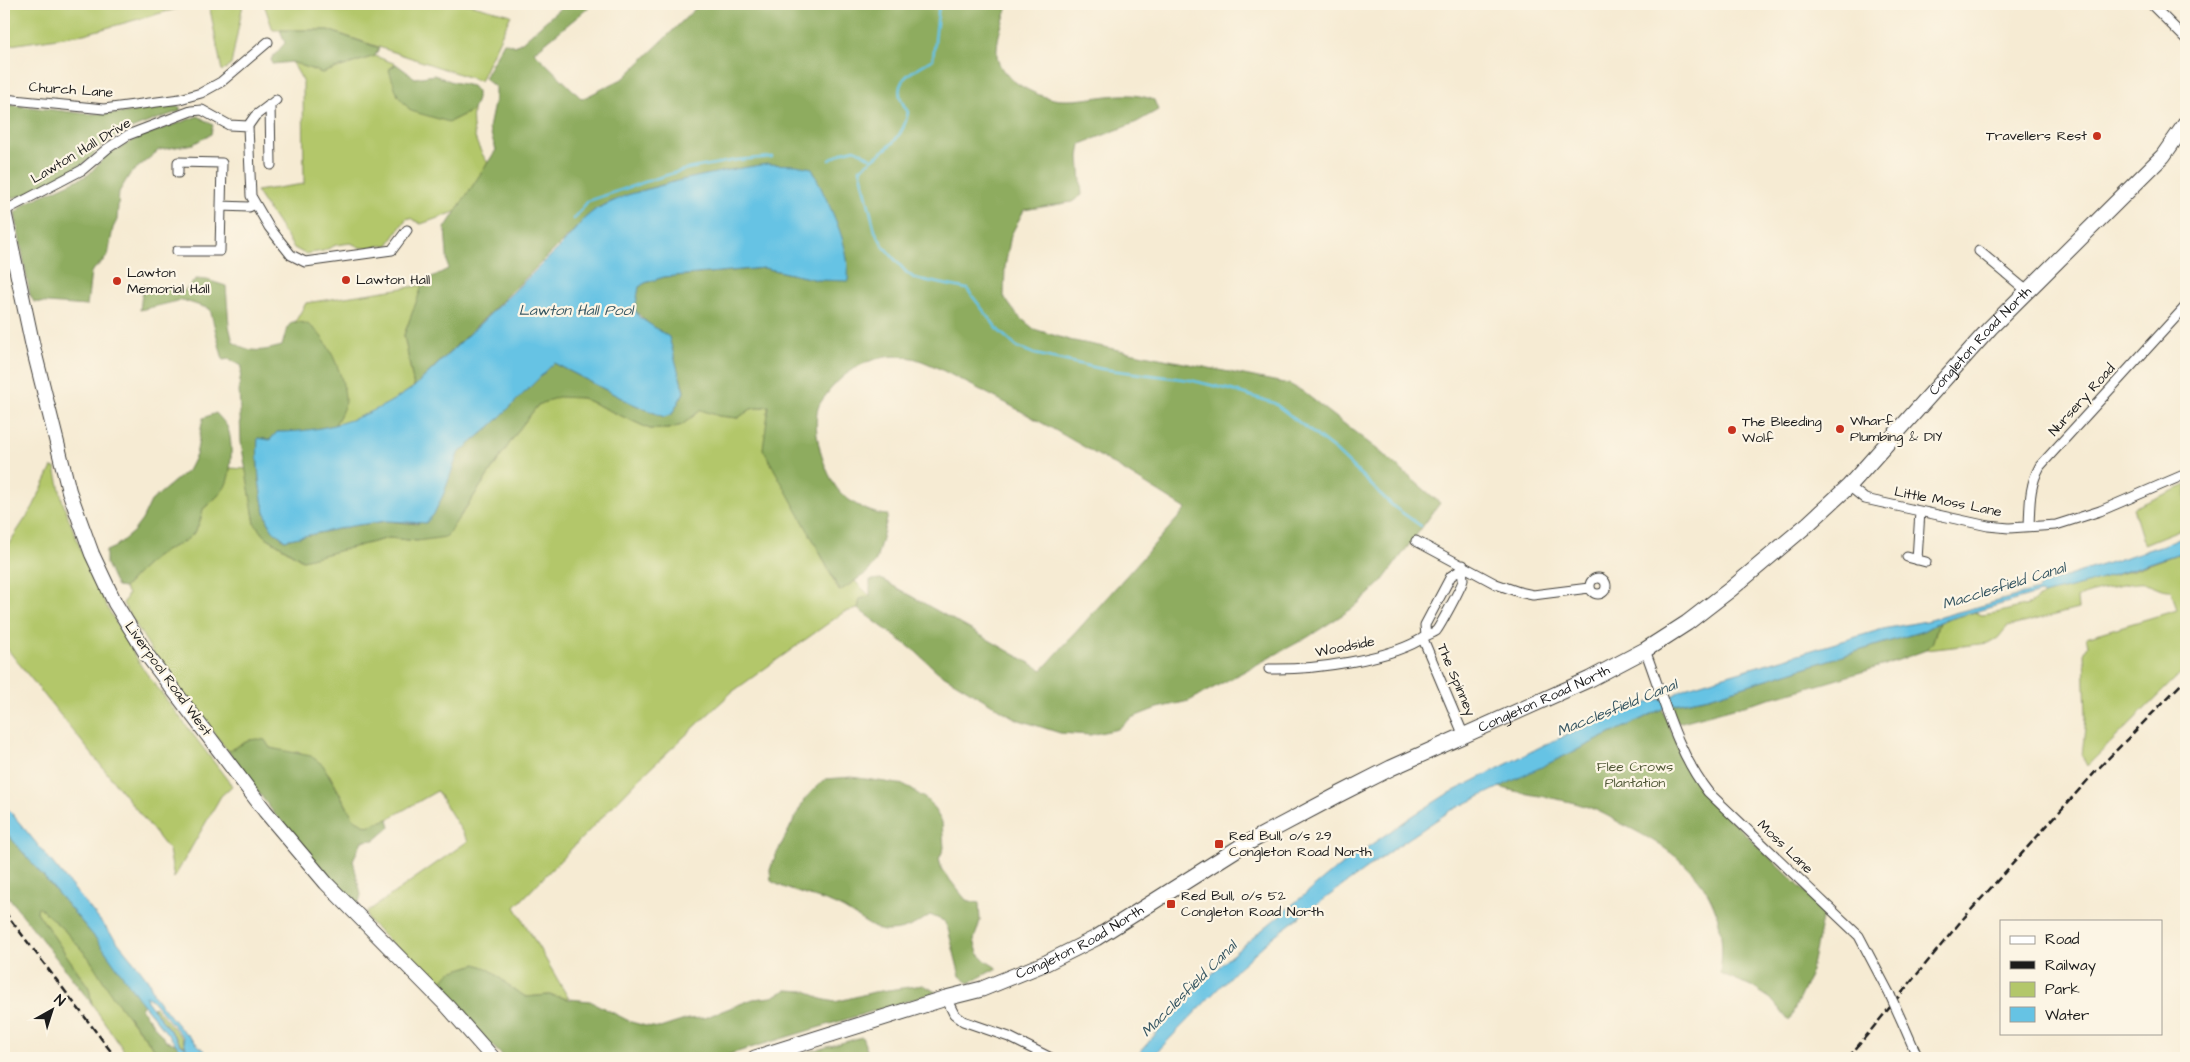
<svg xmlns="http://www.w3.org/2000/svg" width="2190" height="1062" font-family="'Architects Daughter',sans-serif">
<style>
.green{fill:#b3c76a;stroke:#687243}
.forest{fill:#8eac5e;stroke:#55643d}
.water{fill:#66c3e4;stroke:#417080;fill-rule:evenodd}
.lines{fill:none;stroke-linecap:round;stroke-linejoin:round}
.stream{stroke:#66c3e4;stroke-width:2.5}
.minor-casing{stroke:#3d3b37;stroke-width:11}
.primary-casing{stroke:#3d3b37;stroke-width:16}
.trunk-casing{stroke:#3d3b37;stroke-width:17}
.minor{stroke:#fff;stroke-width:9}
.primary{stroke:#fff;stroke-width:14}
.trunk{stroke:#fff;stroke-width:15}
.rail{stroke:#1c1c1c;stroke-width:2.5;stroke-dasharray:8 4;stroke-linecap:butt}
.minor-bridge-casing{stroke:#3d3b37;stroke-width:11;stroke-linecap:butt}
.minor-bridge{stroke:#fff;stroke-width:9}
.poi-dot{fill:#c8321e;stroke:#fcf5e5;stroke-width:2}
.labels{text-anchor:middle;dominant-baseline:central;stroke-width:4.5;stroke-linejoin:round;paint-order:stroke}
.street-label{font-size:14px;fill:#1c1c1c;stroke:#fcf5e5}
.poi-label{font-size:14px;fill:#1c1c1c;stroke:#fcf5e5;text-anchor:start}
.park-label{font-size:14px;fill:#515837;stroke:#fcf5e5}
.water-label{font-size:15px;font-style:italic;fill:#365662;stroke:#fcf5e5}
</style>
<rect width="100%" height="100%" fill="#fcf5e5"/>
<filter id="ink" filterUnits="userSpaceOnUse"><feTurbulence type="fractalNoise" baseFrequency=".02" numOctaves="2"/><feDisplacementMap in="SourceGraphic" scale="10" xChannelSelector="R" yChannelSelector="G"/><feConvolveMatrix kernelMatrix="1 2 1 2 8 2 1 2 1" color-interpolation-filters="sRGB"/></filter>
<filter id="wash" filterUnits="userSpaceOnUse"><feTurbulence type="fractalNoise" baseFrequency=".0096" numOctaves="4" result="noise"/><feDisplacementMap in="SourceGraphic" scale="20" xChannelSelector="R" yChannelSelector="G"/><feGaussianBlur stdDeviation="1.12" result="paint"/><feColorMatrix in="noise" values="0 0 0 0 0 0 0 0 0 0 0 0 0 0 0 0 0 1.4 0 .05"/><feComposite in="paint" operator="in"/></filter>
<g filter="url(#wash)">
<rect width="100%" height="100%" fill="#f6ebd3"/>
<path class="green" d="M4,4H194L84,34L4,46Z
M209,4H243L231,65L222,71Z
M264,4H469L511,15L480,81L328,30H273Z
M375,56L396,64L389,69L449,122L473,110C471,131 476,146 488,163L455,212L421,224L410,218L406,219L388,245L361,248L351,243L336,245L323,251L305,254L294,248L256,191L304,184L303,81L292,62L322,73Z
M423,285L404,335L414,387C389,404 364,418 334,426L341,414L305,323L295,322L306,303Z
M558,396L582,398L650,429H668L682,425L701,410L719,416L738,418L751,409L769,406L767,413L817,547L839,591L855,581L870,596L860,599L858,609L844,612L732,692L639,779L515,907L569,999L549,995L526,997L513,989L489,969L436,988L368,920L367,912L468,841L437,791L388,819L367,826L354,819L329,774L298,752L289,753L270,748L265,741L250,740L228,751L157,659L123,604L128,594L124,588C135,576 146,564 159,555C184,538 196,544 203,509C220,495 225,490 230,468L246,469L255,524L266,537L302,560L389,538L417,541L460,517L520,428L538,405Z
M52,467L55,468L63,503L82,553L106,605L141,666L232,786L221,796L174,878L169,850L4,645V551L33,507Z
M2186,485V527L2144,544L2133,508Z
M2186,551V668L2087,766L2082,756L2086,718L2084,653L2088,645L2086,637L2177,610L2171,590C2161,591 2155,585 2145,583C2135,581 2086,592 2077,598L2078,609L2007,627L1998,638L1989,643L1926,650L1932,644L1939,622L1975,612L1982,615L1996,613L2028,605L2043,595L2133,570Z
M38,905L65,931L89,958L132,1022L162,1058H129L92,1004L89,988L37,912Z
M155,1007L182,1038L186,1047L181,1044L153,1008Z"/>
<path class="forest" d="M565,4H593L534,52L582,99L624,78L700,4H1009C1003,21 996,38 997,56C999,80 1042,100 1063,100C1094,101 1124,88 1154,100L1158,110L1137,122L1081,144L1079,157L1082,195L1072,202L1024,210L1011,235L1005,267L1004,297L1017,315L1034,329L1069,340L1289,384L1302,391L1378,450L1440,503L1381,583L1353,608L1308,637L1189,701L1157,708L1131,718L1118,729L1090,735L1060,733L1016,719L938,672L915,651L858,609L860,599L870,596V580L881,579L1042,670L1186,509C1116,465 1046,423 973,386C956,378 925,359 907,357C875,352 844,370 826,395C823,399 819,404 818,408C812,432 823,467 836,487C845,501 872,515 888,515L876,561L868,572L840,591L817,547L763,449L769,406L751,409L738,418L719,416L701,410L682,425L668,429H650L582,398L558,397L538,405L520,428L446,537L417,541L389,538L303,560L266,537L255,524L241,442L239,387L242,366L229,359L223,360L210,309L182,300L140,310L143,285L184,291L196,279L207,280L226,286L229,326L233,342C252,354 262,351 282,346L287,328L292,322C296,322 301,322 304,323C326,329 346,380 345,401C344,410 338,419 334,426L302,432H277L270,440L258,438C256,458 260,514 273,530C276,533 281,537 284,540L352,526L386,521L417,524L434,514L458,454L493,424L554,363L631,403L664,417L672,414L684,392C678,366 667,346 650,326C645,319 639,316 634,308L638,287L645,283L664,277L764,268L818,280H848L700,177C666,183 627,193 596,209L414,387L404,335L424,281L448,269L445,228L496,150L489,128L495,99V87L484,78L504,42L515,46L522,42Z
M280,30H328L379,48L375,56L322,73L292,62L272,64L271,59L285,43Z
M396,64L415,78L434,75L453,82L472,86L477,92V99L473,110L449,122L411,111L398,96L389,70Z
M4,104L88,114L124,113L166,105L180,107V111C156,120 124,129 104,144C98,148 94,156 88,160C69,175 32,195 8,199L4,182Z
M198,116L213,125L211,134L193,144L159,150L130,174L119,192L117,220L113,228L108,256L91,272L87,306L34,302L30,295L15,213L26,203L88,175L107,155L140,137Z
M216,413C220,418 226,423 228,429C233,441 232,475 225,487C219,496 211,502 203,509C196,544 184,538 159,555C146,564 135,576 124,588L117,587L106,564V551L115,547L133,532L142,520L151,501L189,469L196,455L203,418Z
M1939,622L1932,644L1926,650L1885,665L1811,687L1678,723L1670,705L1709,697L1923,631Z
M1662,709L1689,772L1705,795L1824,910L1810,975L1789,1021L1771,999L1751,986L1720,973C1731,895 1688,856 1622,824C1611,818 1600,811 1588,807C1559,797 1528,796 1499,787Z
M257,739L265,740L270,748L311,756L323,765L354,819L367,826L388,819L390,827L375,840L362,841L353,860L361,895L359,902L352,903L276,816L228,751L250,740Z
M852,777L905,785L930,802L942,822L944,848L939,859L942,870L966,900L979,903L980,921L974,940L978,953L986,961L997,968L969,983L960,976L948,929L944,921L930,915C915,925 903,932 884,931C873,930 851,912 840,907C818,896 793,894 771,881L770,870L773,861L804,800L815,788L826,779Z
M4,830L98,941L144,1004L141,1009L166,1041L175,1044L187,1058H162L115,1000L89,958L65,931L38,906L37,912L89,988L92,1004L4,891Z
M476,964L489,969L513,989L526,997L549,995L569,999L590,1001L631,1022L646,1026L660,1028L688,1019L704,1018L753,999L772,997L786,990L807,991L821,999L835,1002L874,992L923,985L937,992L717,1058H505L485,1039L462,1010L436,988L450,972Z
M862,1037L869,1055L874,1058H788Z"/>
<path class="water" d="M767,164L796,165L812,168C827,203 851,242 848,281L818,280L764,268L664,277L645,283L639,287L635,309L639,317L669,337L684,392L672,414L664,417L631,403L554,363L493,424L458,454L444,493L434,514L426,523L386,521L352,526L285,540C281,537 276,533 273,530C260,514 256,458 258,438L270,440L277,432C329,432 372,416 414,387L560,247L585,218L596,209L627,195L677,181L729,170Z
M2186,535V551L2090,583L2043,595L2040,593L1939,622L1923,631L1709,697L1675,704L1662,709L1450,811L1396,847L1275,935L1239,967L1151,1058H1135L1178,1008L1226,960L1333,871L1414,815L1444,796L1546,744L1632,707L1672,696L1685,688L1711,680L1883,629L1926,621L2038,590L2041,585L2163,545Z
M4,804L139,968L148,980L155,997L179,1027L212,1058H187L139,999L98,941L4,830ZM146,996L152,1000L183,1037L186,1048L181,1045L147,1001Z"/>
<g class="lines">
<path class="stream" d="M939,4L933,59C910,73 886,82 908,112C903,142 882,151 860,169L875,231L884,247L906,272L914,278L967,289L999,331L1017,347L1035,354L1102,369L1190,380L1231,390L1274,403L1336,451L1394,507L1421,526
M830,160L843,152L855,149L872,159
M574,219L588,201L651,180L687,169L737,160L772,157"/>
</g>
</g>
<g filter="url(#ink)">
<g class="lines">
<defs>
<path id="minor" d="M2151,4L2186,39
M4,99L104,109L180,99L201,93L221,82L268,42
M276,100L255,116L248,126L251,196L269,227L291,255L305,262L392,250L407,230
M270,104L271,165
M221,206L249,207L255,204
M4,211L82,170L108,148L128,135L191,111L202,110L229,125L248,126
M177,251H220L222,163L178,162V173
M1979,251L2027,291
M1849,486L1865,499L1988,526L2009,528L2056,525L2100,511L2186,474
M2029,526C2030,504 2029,486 2040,466L2186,306
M1416,541L1496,584L1519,592L1533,595L1589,588
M1907,557L1926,562
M1917,560L1920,511
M1590 586a8 8 0 1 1 16 0a8 8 0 1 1-16 0Z
M1426,636L1425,625L1451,576L1461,570
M1423,639L1464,736
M1645,650C1663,697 1676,751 1708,792L1859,936L1890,995
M1269,669C1311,670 1392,660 1426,636C1429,634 1433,633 1436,631C1439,628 1463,584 1463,580C1463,574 1461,571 1463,565
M946,998L954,1014L963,1021L1009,1037L1051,1058
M1904,1026L1918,1058"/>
<path id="primary" d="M4,211L33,347L69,491L92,554L115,603L147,655L265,811L326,883L448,1007L493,1058"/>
<g id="trunk">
<path id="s1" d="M755,1058L946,998L982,989L1046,963L1096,938L1240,847L1336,796L1391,768L1590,679L1645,650L1687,623L1731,589L1808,524L1849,486L1990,328L2163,156L2186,123"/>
</g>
</defs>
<use href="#minor" class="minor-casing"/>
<use href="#primary" class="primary-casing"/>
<use href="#trunk" class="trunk-casing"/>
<use href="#minor" class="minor"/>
<use href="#primary" class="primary"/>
<use href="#trunk" class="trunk"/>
<path class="rail" d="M4,911L116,1058
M1848,1058L1962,920L2097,770L2186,679"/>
<defs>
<path id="minor-bridge" d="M1890,995L1904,1026"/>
</defs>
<use href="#minor-bridge" class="minor-bridge-casing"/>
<use href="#minor-bridge" class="minor-bridge"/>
</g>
</g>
<g class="poi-dot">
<circle cx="2097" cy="136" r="5"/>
<circle cx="346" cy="280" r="5"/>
<circle cx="117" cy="281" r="5"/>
<circle cx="1840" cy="429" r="5"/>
<circle cx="1732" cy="430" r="5"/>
<rect x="1214" y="839" width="10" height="10" rx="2.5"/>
<rect x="1166" y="899" width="10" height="10" rx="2.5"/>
</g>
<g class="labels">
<g class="street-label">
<text transform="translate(71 90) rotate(4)">Church Lane</text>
<text transform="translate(81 151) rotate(-31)">Lawton Hall Drive</text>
<text stroke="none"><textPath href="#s1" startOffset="1441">Congleton Road North</textPath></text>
<text transform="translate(2082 400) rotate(-48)">Nursery Road</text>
<text transform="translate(1948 502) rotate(11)">Little Moss Lane</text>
<text transform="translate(1345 647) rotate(-11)">Woodside</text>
<text transform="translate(168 679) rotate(54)">Liverpool Road West</text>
<text transform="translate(1456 680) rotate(67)">The Spinney</text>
<text stroke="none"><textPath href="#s1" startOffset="871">Congleton Road North</textPath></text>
<text transform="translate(1785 847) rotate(44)">Moss Lane</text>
<text stroke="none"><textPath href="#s1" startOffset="346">Congleton Road North</textPath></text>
</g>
<g class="poi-label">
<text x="2087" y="136" text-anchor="end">Travellers Rest</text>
<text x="127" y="273">Lawton<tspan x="127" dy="16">Memorial Hall</tspan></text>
<text x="356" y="280">Lawton Hall</text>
<text x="1850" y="421">Wharf<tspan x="1850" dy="16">Plumbing &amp; DIY</tspan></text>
<text x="1742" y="422">The Bleeding<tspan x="1742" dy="16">Wolf</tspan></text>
<text x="1229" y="836">Red Bull, o/s 29<tspan x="1229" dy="16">Congleton Road North</tspan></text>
<text x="1181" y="896">Red Bull, o/s 52<tspan x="1181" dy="16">Congleton Road North</tspan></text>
</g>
<g class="park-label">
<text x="1635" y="767">Flee Crows<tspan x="1635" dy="16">Plantation</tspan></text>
</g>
<g class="water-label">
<text x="576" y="310">Lawton Hall Pool</text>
<text transform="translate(2004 586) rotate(-17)">Macclesfield Canal</text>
<text transform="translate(1617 708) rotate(-22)">Macclesfield Canal</text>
<text transform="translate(1189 989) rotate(-45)">Macclesfield Canal</text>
</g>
</g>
<rect width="2190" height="1062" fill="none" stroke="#fcf5e5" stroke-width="20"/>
<rect x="2000" y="920" width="162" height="115" fill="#fcf5e5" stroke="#a29e95"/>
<rect x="2010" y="936" width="25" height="8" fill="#ffffff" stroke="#a29e95"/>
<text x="2045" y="944" font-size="15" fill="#1c1c1c">Road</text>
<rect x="2010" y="961" width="25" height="8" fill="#1c1c1c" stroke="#a29e95"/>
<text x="2045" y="970" font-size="15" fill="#1c1c1c">Railway</text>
<rect x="2010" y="982" width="25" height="15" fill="#b3c76a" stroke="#a29e95"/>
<text x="2045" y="994" font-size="15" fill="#1c1c1c">Park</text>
<rect x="2010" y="1007" width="25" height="15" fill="#66c3e4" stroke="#a29e95"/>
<text x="2045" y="1020" font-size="15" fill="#1c1c1c">Water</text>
<g transform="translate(52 1010) rotate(39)" stroke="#fcf5e5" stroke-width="4" paint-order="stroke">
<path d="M0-4L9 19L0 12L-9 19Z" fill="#1c1c1c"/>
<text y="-8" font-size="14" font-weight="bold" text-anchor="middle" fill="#1c1c1c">N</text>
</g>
</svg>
